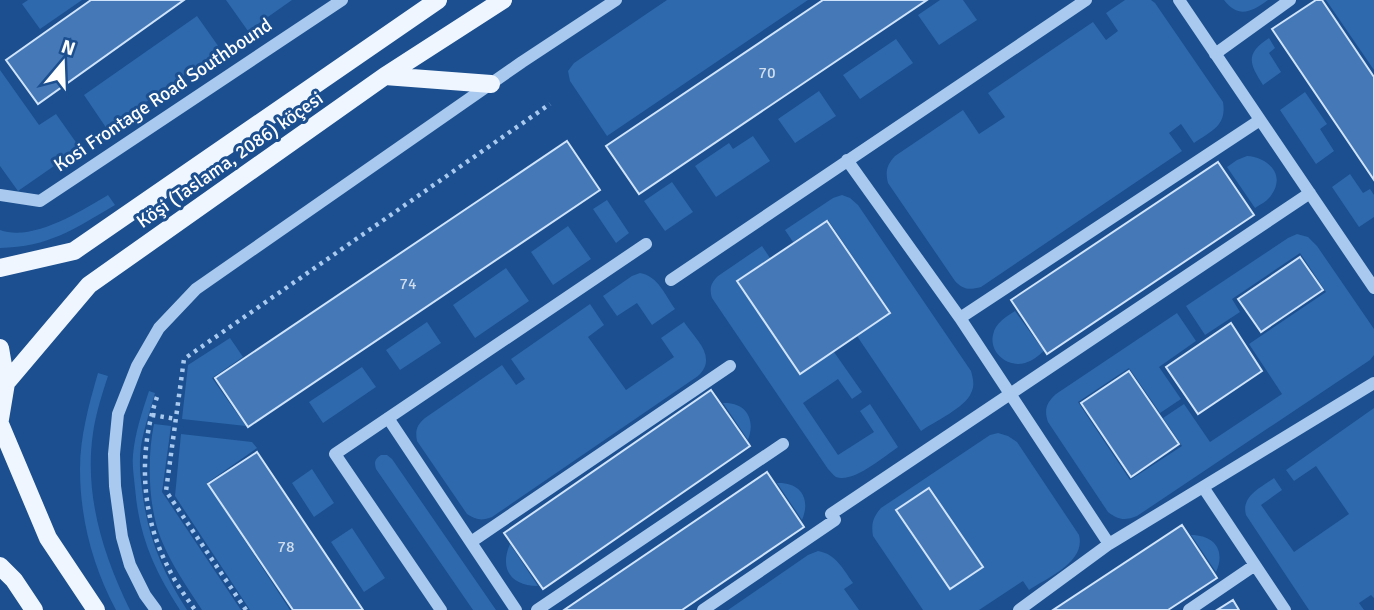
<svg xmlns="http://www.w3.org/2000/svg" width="1374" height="610" font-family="Signika,sans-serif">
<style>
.green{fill:#2e69ad}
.building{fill:#4478b7;stroke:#cfe3fa;stroke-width:2}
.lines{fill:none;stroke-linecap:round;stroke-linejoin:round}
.path{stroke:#a9c9ee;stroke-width:4.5;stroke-dasharray:3.5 5;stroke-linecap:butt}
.minor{stroke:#a9c9ee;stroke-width:12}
.major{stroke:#f0f6ff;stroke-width:18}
.labels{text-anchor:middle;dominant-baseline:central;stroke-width:6;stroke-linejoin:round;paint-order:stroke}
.number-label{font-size:16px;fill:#d0dded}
.street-label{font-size:19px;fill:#fff;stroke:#1b4f8f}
</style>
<rect width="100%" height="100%" fill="#1b4f8f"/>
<path class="green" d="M28,0H82L40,29L22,4Z
M226,0H292L248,31Z
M667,0H808L607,136L570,81L568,71L574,63Z
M940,0H963L977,20L939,45L918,15Z
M1125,0H1151L1155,3L1223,102C1227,126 1211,131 1194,143L1181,124L1169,133L1182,151L981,287C970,290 963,290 955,281L888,183C885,171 887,165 895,156L963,110L979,134L1005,117L988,93L1093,22L1106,40L1118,31L1106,13Z
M1224,0H1268C1251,12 1239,19 1224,0Z
M1326,0H1374V70Z
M197,16L221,50L107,129L84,95Z
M1269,38L1275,48L1269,53L1281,72L1263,85C1249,63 1245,54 1269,38Z
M896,39L913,63L860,99L843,75Z
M0,70L39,125L56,114L80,148L18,191L0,166Z
M819,91L836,116L795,143L778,119Z
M1305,92L1327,124L1320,129L1334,151L1316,164L1280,110Z
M753,136L770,161L716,197L695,166L729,143L733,149Z
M1247,156C1266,157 1286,173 1272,194C1268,201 1261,204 1255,208L1227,167L1237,160Z
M1350,174L1363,193L1370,189L1374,195V217L1359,227L1332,187Z
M672,182L693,212L665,231L644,201Z
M108,195L115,205C74,229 49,247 0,248V230C33,242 81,211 108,195Z
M842,195L850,198L858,205L971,371C973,379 975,385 971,393C966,407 934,422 921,431L857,336L891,313L828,220L793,242L785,230L833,198Z
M607,200L629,233L616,243L593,209Z
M568,226L591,259L553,285L531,252Z
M1297,234L1308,237L1317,246L1374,329V355L1370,360L1137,516C1125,521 1118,520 1108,512L1048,422C1044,410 1046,403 1056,394L1177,313L1196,341L1159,367L1181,399L1160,413L1129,368L1078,402L1130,480L1182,446L1163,418L1184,404L1210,442L1282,394L1249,344L1326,292L1300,253L1232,299L1240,312L1205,335L1186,306L1288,238Z
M762,246L770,258L736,281L799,374L834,352L862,392L852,399L838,379L803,403L838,455L874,432L860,411L870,404L898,447C885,456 852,484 836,477C833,475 830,471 828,469L712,298C709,288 711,283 718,276Z
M506,268L529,301L475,338L453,305Z
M640,273C658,276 665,295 675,309L652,325L637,303L617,316L603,296L632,276Z
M590,304L604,325L588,337L626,390L674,357L661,338L684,322C696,340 718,357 698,376L492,517C482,521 476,520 467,514L417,441C415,430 417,425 425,418L502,365L516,385L525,379L511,359Z
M1015,311L1044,351C1038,356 1032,361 1025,363C1008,368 989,353 993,335C995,323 1006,317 1015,311Z
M427,322L441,343L400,370L386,350Z
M230,338L243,357L212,378L246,426L182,419L188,365Z
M362,367L376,387L323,423L309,402Z
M98,373L108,376C102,394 96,413 93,433C84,495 103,555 130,610H116C93,567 80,519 80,469C80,437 89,404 98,373Z
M149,391L155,393C150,411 144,428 141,446C139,461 140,475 142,489C147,536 162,571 187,610H180C154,570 139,536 135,488C134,477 132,466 133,455C135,433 142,412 149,391Z
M723,403C746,402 756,419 748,440Z
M1374,408V598L1371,595L1359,603L1364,610H1309L1246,515C1241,496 1260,488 1274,478L1282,490L1261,505L1294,552L1349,514L1316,466L1294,481L1286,470Z
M154,424L171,426L162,492L241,610H202C187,587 171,564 161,539C148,506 147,458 154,424Z
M998,433L1008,436L1017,442L1079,535C1086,562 1048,577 1029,590L1023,581L979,610H923L873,536C871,524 873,517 881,508L990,435Z
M181,434L252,442L257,448L207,483L290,610H250L175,496Z
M381,455H387L392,459L496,610H473L376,469C374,462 375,459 381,455Z
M312,469L334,503L314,517L292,483Z
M777,483C801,482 811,499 802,520Z
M352,528L385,578L364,592L331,542Z
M1191,535C1214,535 1226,550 1216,572Z
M510,544L538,586C511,586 499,569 510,544Z
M818,551C836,554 843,569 853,583L844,589L859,610H728L808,555Z"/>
<path class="building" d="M91,0H184L38,104L6,60Z
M823,0H927L639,194L606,146Z
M1316,0H1322L1374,77V180L1272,29Z
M567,141L600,190L248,427L215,378Z
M1218,162L1254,215L1047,354L1011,300Z
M827,221L890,313L800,374L737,281Z
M1300,257L1323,290L1261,332L1238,299Z
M1231,323L1262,371L1198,414L1166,367Z
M1129,371L1179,444L1131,477L1081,403Z
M711,390L750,446L543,589L504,533Z
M257,452L363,610H293L208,484Z
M767,472L804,527L682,610H564Z
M929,488L983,567L950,589L896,510Z
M1182,525L1217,578L1168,610H1053Z
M1233,600L1239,610H1217Z"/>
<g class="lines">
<path class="path" d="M157,397C138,452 141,517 169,569C176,584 186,597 195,610
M152,415L176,419
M246,610L166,491L184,359L550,104"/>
<path class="minor" d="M1179,0L1374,288
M1215,54L1290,0
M847,160L960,318L1109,544L1019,610
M0,195L40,201L342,0
M671,280L1086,0
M960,318L1260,120
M388,418L516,610
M1203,487L1285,610
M831,514L1310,193
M471,542L730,366
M1109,544L1374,383
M156,610L145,595L130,565L122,537L115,486L114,454L118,414L137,366L159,328L196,289L522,62L616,0
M441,610L335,454L646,244
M537,610L783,444
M703,610L835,520
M1189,610L1255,565"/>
<path class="major" d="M385,76L491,84
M0,268L74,251L438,0
M0,348L6,383L0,419
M6,383L89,285L385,76L503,0
M0,424L48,538L96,610
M0,566L14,580L34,610"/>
</g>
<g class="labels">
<g class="number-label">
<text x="767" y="73">70</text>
<text x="408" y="284">74</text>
<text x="286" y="547">78</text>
</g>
<g class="street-label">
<text transform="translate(163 95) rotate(-34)">Kosi Frontage Road Southbound</text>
<text transform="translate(230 160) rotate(-35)">Köşi (Taslama, 2086) köçesi</text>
</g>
</g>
<g transform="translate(63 63) rotate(19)" stroke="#1b4f8f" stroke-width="5" paint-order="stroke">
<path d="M0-5L12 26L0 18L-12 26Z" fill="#ffffff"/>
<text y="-10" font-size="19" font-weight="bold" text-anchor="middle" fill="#ffffff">N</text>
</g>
</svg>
